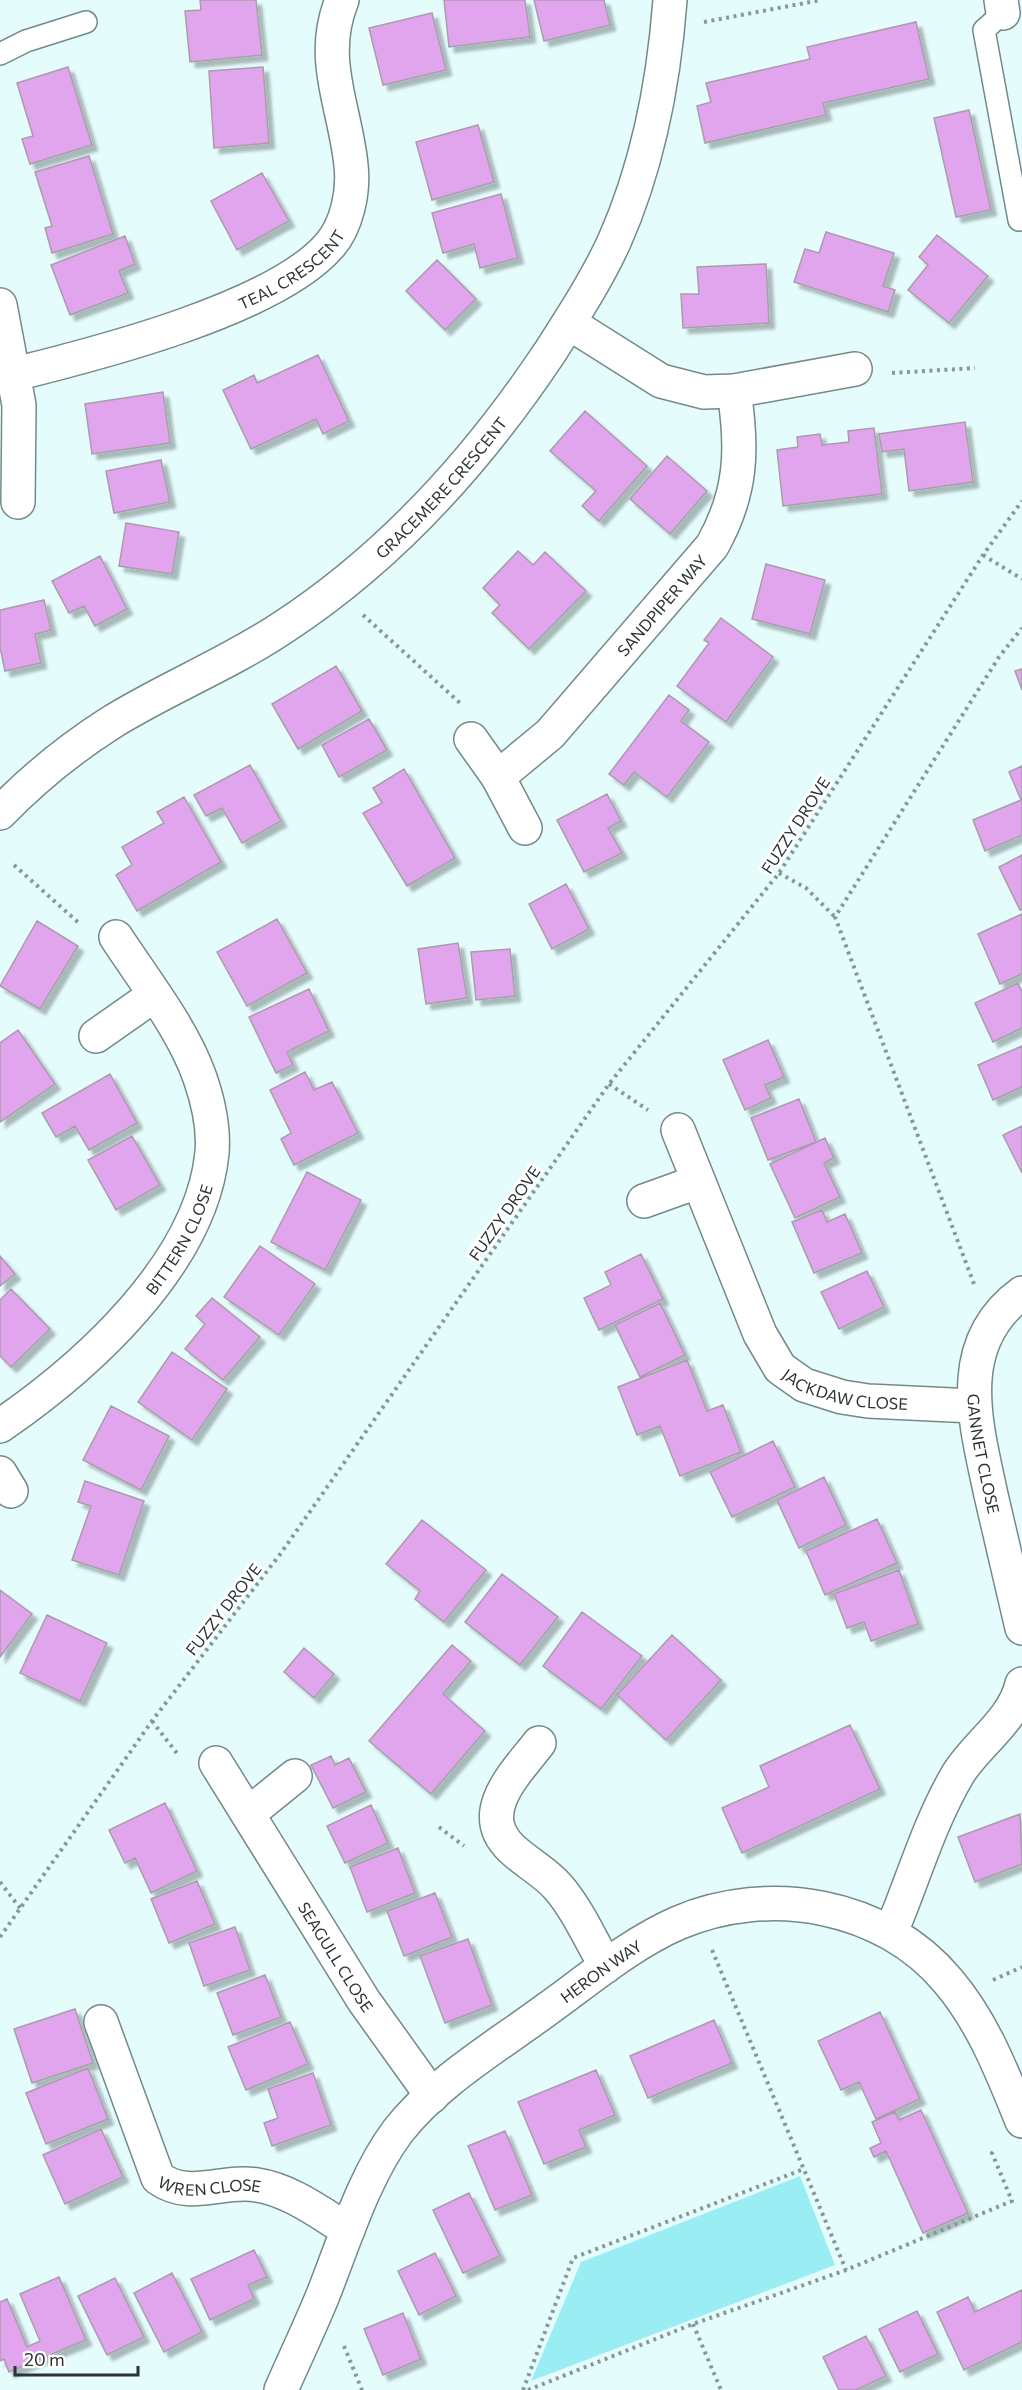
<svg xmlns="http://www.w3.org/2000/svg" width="1022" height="2390" font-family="Commissioner,sans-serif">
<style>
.green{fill:#9aeef3}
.building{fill:#e0a5ec;stroke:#a99dab;stroke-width:1.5;filter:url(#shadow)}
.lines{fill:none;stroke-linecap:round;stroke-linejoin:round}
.service-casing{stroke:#74898a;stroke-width:24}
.minor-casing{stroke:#74898a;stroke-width:36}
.path{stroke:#889899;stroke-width:4;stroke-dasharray:3 4.5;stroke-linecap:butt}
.service{stroke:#fff;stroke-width:21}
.minor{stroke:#fff;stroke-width:33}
.labels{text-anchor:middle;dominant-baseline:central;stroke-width:6;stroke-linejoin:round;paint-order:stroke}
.street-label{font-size:16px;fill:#2b3334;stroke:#fff}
</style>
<defs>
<filter id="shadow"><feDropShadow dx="5.5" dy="5.5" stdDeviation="1.5" flood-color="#0004"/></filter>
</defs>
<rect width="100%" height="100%" fill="#e5fcfd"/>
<path class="green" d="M800,2176L835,2265L531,2381L581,2262Z"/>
<path class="building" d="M200,0H256L262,55L190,62L185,11L201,10Z
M444,0H525L530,37L449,47Z
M534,0H604L610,25L544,41Z
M432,13L446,70L383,85L369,28Z
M916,22L929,79L823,103L826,115L705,143L697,106L711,102L706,83L810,59L807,47Z
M68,67L92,145L30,164L22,139L33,136L17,83Z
M263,67L269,143L214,148L209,71Z
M969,110L991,210L956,217L934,118Z
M478,125L494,182L432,200L416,142Z
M89,156L113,234L52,253L45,228L52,226L35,172Z
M262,173L289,221L237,250L211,201Z
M501,194L518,258L480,268L474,244L443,253L432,213Z
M826,232L894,253L883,286L895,290L888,312L794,282L805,249L819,253Z
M937,235L988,276L949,323L908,290L928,265L919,257Z
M125,236L135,264L119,271L128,293L70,315L51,265Z
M437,260L476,299L445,330L406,291Z
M766,264L769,323L683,328L681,294H699L697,267Z
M318,355L349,421L323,434L316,419L251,449L223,390L254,375L257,383Z
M163,392L170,443L92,454L85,404Z
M585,411L647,466L599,521L582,506L596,491L550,451Z
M965,422L973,482L909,491L904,449L882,452L879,434Z
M874,428L882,494L783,506L777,450L798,447L797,437L820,434L822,445L849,442L848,431Z
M667,456L707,491L670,534L630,499Z
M161,460L170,502L114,513L106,471Z
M126,523L179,532L172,574L119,566Z
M518,551L533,565L545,552L586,591L529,649L492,613L500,605L483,588Z
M100,556L127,609L95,626L84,606L69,613L52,581Z
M766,564L825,580L810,634L752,619Z
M44,600L51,630L35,634L41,663L5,671L0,647V610Z
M721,618L773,657L726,722L677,686L709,643L704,640Z
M336,666L362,711L298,749L272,704Z
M1022,669V690L1015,671Z
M669,695L689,710L681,721L709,742L667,797L634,772L624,785L609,774Z
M369,719L387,750L339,777L322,745Z
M250,765L281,821L242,843L222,808L206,816L194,795Z
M1022,766V835L985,851L973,820L1021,800L1009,772Z
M404,769L455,858L407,886L363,813L382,803L373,788Z
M607,794L621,821L608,828L622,853L584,872L557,820Z
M184,797L221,862L137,911L116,875L132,865L122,847L164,823L157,812Z
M1022,855V909L1020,910L999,867Z
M566,884L589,929L552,949L529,904Z
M1022,914V974L1000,984L978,934Z
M277,919L307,973L247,1006L217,952Z
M37,921L78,946L40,1009L0,986Z
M458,943L467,998L426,1004L418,949Z
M510,949L515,996L476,1000L471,952Z
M1018,983L1022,992V1028L993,1042L975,1003Z
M309,989L329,1031L287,1052L293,1065L276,1073L249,1017Z
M18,1030L55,1084L0,1122V1043Z
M768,1040L784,1077L765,1085L771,1098L745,1110L723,1060Z
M1022,1046V1087L993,1100L978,1065Z
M305,1072L314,1090L332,1082L358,1133L294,1165L281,1139L291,1133L270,1090Z
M110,1074L137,1123L89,1150L75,1126L56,1137L42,1113Z
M799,1099L816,1142L768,1160L751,1118Z
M1022,1126V1173L1003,1135Z
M132,1136L160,1185L116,1210L88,1160Z
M825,1138L834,1158L824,1163L840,1197L795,1218L770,1164Z
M307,1172L361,1200L325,1270L271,1242Z
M822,1210L827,1222L845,1214L862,1253L814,1273L792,1222Z
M260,1246L315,1284L279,1335L224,1297Z
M641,1254L663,1299L599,1330L584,1298L611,1285L605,1272Z
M0,1256L15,1274L0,1286Z
M867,1271L884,1307L839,1329L821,1292Z
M11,1289L50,1329L11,1367L0,1356V1300Z
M212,1298L260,1337L223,1380L185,1349L205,1324L196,1316Z
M660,1303L685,1355L640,1377L615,1325Z
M172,1352L227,1389L192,1440L138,1402Z
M687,1360L707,1411L723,1405L741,1452L680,1476L660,1426L637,1435L618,1387Z
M111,1406L169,1436L141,1490L83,1460Z
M773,1441L795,1487L732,1517L710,1472Z
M824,1477L846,1525L799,1548L777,1500Z
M85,1481L144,1501L119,1575L72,1560L91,1506L78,1502Z
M877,1519L897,1563L825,1595L806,1551Z
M422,1520L486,1570L444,1622L415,1599L420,1591L386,1564Z
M899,1570L918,1624L871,1641L864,1622L847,1628L834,1594Z
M502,1574L558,1617L520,1665L465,1622Z
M0,1590L32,1614L0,1657Z
M582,1612L642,1656L601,1709L543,1666Z
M47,1615L107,1643L80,1701L20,1673Z
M672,1635L721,1680L666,1740L617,1695Z
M452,1645L471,1661L443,1694L485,1731L431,1794L369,1741Z
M304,1648L334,1674L314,1698L284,1672Z
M850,1725L880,1789L742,1853L722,1808L769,1787L760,1766Z
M331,1756L335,1765L349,1758L366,1792L333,1808L311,1765Z
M165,1803L197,1871L151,1893L135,1858L125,1863L109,1830Z
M371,1805L388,1843L345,1863L327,1826Z
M1020,1814L1022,1864L975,1882L958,1837Z
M398,1848L415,1893L367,1912L350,1867Z
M197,1881L215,1924L169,1943L151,1899Z
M435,1893L452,1937L404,1956L387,1911Z
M235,1927L250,1970L204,1986L189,1943Z
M468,1939L492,2005L445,2023L420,1956Z
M265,1975L281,2017L233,2035L217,1993Z
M75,2009L93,2063L32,2083L14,2029Z
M880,2012L920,2099L876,2119L859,2082L841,2090L818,2041Z
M714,2020L732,2063L648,2098L630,2056Z
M290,2022L308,2064L246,2090L228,2047Z
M88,2068L108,2119L46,2144L26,2093Z
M596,2070L615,2115L579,2130L586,2147L544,2164L518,2102Z
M313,2073L331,2125L272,2146L264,2123L278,2118L268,2089Z
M921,2110L968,2213L923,2233L886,2151L874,2157L870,2148L881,2143L872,2122L895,2112L899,2120Z
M101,2129L123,2177L65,2204L43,2155Z
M505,2131L532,2195L495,2210L468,2146Z
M469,2193L500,2256L463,2273L433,2210Z
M254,2250L267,2277L248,2285L254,2299L210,2320L191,2279Z
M435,2253L456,2296L419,2315L398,2271Z
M172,2273L202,2332L164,2352L134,2293Z
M59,2277L86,2340L9,2372L4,2359L0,2361V2302L7,2299L27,2347L40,2341L20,2294Z
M115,2278L144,2337L107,2355L78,2296Z
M1022,2290V2342L964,2370L937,2312L968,2297L975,2312Z
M917,2311L938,2354L900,2372L879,2329Z
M403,2313L421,2359L383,2375L364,2329Z
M866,2336L886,2376L856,2390H839L823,2357Z"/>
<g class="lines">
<defs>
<path id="service" d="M1003,13L984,30L1019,220
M0,54L26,41L86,22"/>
<g id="minor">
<path d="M1001,0L1003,13"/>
<path d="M0,305L19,405L18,502"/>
<path d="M569,323L661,381L704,392L734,391L855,369"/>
<path id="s1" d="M15,374C96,354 274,309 329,246C347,226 354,192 351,165C345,106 318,59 342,0"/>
<path d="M471,739L498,777L525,828"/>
<path id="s2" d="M498,777L550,734L712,546C742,493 743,449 734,391"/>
<path id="s3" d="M0,813C34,778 71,748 112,722C167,688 228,664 282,628C391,557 478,460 550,352C573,316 596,281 614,242C647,168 664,81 670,0"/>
<path d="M96,1036L153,996"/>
<path id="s4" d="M678,1130L760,1334L780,1368L804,1385L842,1397L868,1401L973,1406"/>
<path d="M644,1201L697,1182"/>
<path id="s5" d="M1022,1293C952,1344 976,1424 991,1495C1001,1539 1012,1584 1022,1628"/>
<path id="s6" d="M0,1426C86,1367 201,1264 212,1153C214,1129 208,1101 200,1078C183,1029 144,980 116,937"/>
<path d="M0,1473L11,1491"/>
<path d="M539,1743C515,1774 474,1813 512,1849C527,1863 545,1872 558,1887C578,1910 591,1941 606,1966"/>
<path id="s7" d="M216,1763L364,2001L432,2096"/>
<path d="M248,1814L295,1776"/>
<path d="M891,1932C913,1880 929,1823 958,1774C977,1743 1013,1722 1022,1684"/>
<path id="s8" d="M101,2022L158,2178C190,2201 222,2179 257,2185C290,2190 320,2213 348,2230"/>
<path id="s9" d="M281,2390C295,2358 310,2327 323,2295C344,2242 364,2176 398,2131C436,2082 496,2047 546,2010C588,1980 630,1944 678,1923C769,1884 884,1904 948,1981C983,2022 1002,2072 1022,2121"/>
</g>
</defs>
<use href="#service" class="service-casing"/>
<use href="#minor" class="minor-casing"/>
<path class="path" d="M704,22L821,0
M892,373L975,368
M983,555L1022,579
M363,615L460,703
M14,865L80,924
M779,873L806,888L835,917
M609,1084L648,1110
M974,1284L835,917L999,657L1022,628
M152,1721L179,1756
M439,1827L464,1846
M0,1882L20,1908
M0,1937L152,1721L281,1553L609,1084L779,873L983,555L1022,501
M712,1950L846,2270
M993,1980L1022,1967
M693,2324L721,2390
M344,2346L362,2390
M523,2390L573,2258L804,2169
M528,2390L693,2324L846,2270L1012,2201L992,2153L997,2150"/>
<use href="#service" class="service"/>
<use href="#minor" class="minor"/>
</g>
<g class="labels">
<g class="street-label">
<text stroke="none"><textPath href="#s1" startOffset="298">TEAL CRESCENT</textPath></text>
<text stroke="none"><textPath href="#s3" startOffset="552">GRACEMERE CRESCENT</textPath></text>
<text stroke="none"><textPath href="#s2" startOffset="238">SANDPIPER WAY</textPath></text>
<text transform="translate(795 825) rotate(-57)">FUZZY DROVE</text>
<text transform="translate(504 1213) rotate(-55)">FUZZY DROVE</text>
<text stroke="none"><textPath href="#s6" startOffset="262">BITTERN CLOSE</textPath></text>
<text stroke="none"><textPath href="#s4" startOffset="330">JACKDAW CLOSE</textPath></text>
<text stroke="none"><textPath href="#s5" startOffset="177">GANNET CLOSE</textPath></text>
<text transform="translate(223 1609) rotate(-52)">FUZZY DROVE</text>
<text stroke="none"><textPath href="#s7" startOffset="228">SEAGULL CLOSE</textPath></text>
<text stroke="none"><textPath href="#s9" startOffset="544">HERON WAY</textPath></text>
<text stroke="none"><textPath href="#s8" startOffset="220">WREN CLOSE</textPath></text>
</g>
</g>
<path d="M15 2366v9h123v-9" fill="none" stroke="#2b3334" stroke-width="3"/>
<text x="24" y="2366" font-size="18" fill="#2b3334" stroke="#ffffff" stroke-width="4.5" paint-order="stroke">20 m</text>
</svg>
